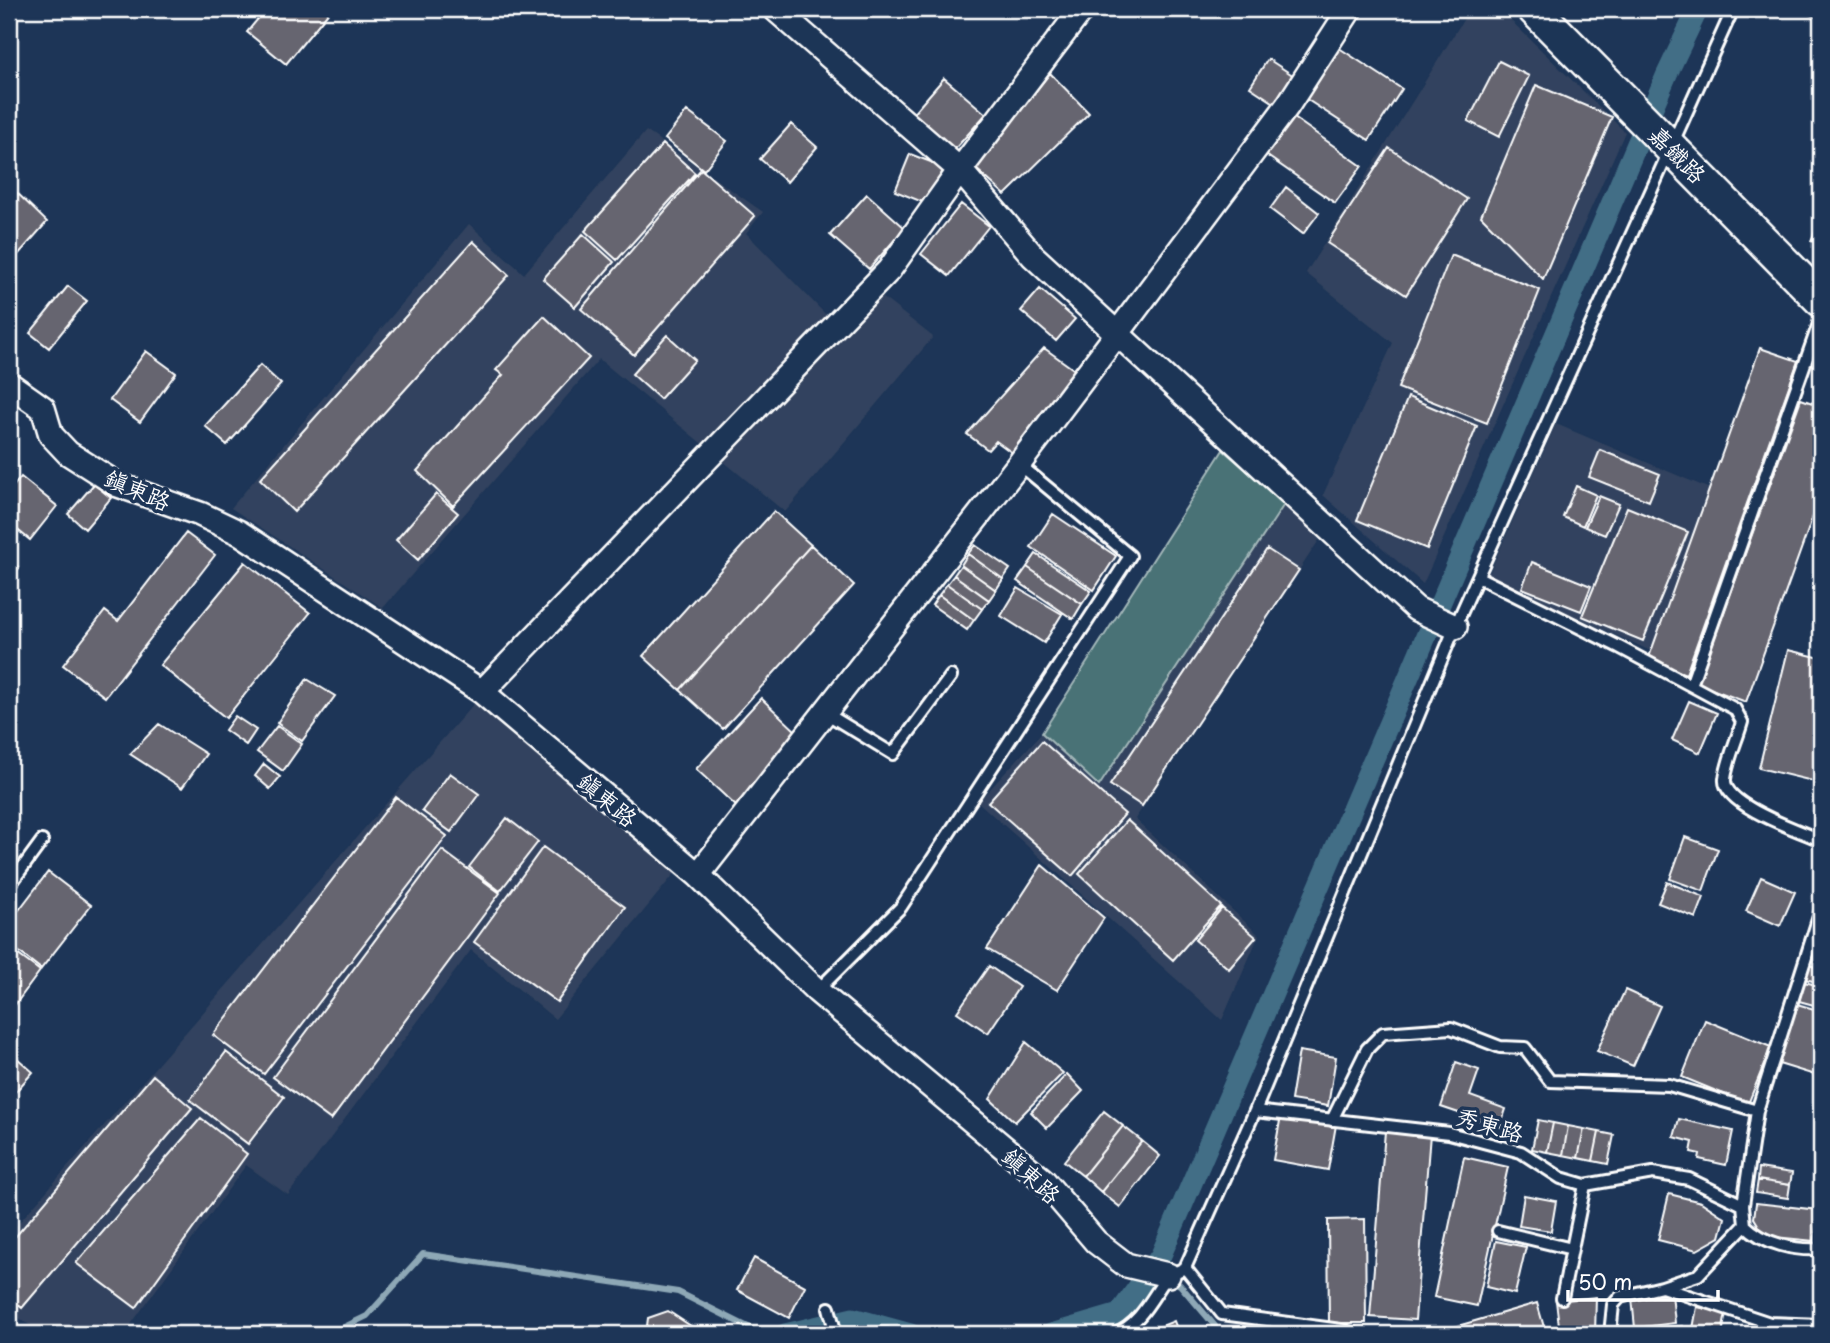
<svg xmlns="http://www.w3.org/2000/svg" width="1830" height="1343" font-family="'Playpen Sans','LXGW WenKai TC',sans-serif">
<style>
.built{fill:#33435e}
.green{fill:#497276;stroke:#a4b8ba;stroke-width:2}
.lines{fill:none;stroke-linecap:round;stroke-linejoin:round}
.stream{stroke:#8ea8b6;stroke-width:6}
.canal{stroke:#426e86;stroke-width:21}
.building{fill:#666570;stroke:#fff;stroke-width:2}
.lane-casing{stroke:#fff;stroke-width:16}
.street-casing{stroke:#fff;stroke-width:28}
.secondary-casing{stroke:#fff;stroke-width:37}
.lane{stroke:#1d3557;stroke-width:10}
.street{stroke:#1d3557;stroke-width:23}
.secondary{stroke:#1d3557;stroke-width:32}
.labels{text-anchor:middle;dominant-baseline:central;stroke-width:7;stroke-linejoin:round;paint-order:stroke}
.street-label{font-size:23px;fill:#fff;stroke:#1d3557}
</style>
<rect width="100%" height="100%" fill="#1d3557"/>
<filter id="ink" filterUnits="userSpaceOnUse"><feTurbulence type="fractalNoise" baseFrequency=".0143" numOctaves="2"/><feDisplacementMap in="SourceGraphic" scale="14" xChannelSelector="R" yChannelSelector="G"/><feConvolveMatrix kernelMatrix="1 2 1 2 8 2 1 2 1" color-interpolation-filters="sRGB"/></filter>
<g filter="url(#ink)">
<path class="built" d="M1470,9H1499L1625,132L1423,584L1323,495L1393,343L1306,273Z
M646,131L763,212L746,233L830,319L863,282L933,337L785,512L599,359L383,608L231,508L469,224L524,274Z
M1556,424L1717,492L1653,652L1488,576Z
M1285,503L1319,540L1135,819L1259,935L1222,1020L978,802L1042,733L1100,786Z
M477,700L679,868L555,1019L471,950L288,1195L246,1165L124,1334H43L9,1311V1234Z"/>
<path class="green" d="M1223,450L1285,503L1099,786L1042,733Z"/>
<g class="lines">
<path class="stream" d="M1169,1279L1180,1285L1215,1326L1211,1334
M330,1334L367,1316L423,1254L678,1292L762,1334"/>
<path class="canal" d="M785,1334L853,1318L911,1334
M1051,1334L1119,1314L1161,1255L1667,74L1698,9"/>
</g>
<path class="building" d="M266,9H331L286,64L247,32Z
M1333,44L1402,89L1369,140L1300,95Z
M1268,59L1294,76L1276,104L1250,87Z
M1499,61L1529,76L1499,137L1468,121Z
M1050,73L1089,113L1005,195L974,167Z
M944,78L986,114L954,150L912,115Z
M1536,85L1612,117L1543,279L1481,216Z
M687,111L727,141L704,170L665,139Z
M1290,115L1362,166L1335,203L1263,153Z
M791,124L817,147L787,182L760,159Z
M663,144L695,173L617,260L585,231Z
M1389,148L1467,199L1406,295L1327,243Z
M910,154L944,167L930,205L895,191Z
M701,169L755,216L634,355L581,309Z
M9,185L47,222L9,265Z
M1286,187L1319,213L1303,234L1270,209Z
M867,194L905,228L869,269L830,235Z
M961,204L989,226L949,276L921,254Z
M1821,218V245L1811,241Z
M583,234L614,262L575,307L543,279Z
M473,241L509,275L294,512L260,479Z
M1451,255L1540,290L1487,423L1398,388Z
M68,286L87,301L49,348L30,333Z
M1040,289L1075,319L1056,341L1021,311Z
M544,316L589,358L453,506L417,471L503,375L496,370Z
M667,335L695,360L660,399L632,374Z
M1044,348L1076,371L1018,457L996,441L988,450L967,434Z
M1760,348L1798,361L1686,674L1648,660Z
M146,351L176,373L140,422L110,400Z
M260,365L281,384L227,445L205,426Z
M1408,397L1477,426L1427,549L1357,520Z
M1801,399L1821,406V494L1746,702L1698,684Z
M1600,450L1660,474L1649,501L1589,477Z
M21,477L57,506L30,540L9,523V492Z
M94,484L111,498L85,529L68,514Z
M1576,486L1596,495L1583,526L1563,517Z
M436,494L458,513L418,560L396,540Z
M1599,496L1619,504L1605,535L1585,527Z
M1627,507L1688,532L1643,641L1582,616Z
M774,511L811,545L680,690L643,656Z
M1053,514L1116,556L1094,590L1031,547Z
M186,533L215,555L105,697L63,665L105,611L118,621Z
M811,545L854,585L723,729L680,690Z
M975,545L1010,569L1003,579L968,554Z
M1267,549L1299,570L1142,806L1110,785Z
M968,554L1003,579L996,590L961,565Z
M1036,554L1091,591L1082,604L1027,567Z
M9,558L19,568L9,580Z
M245,562L310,613L226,718L160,665Z
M1532,562L1591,586L1581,611L1522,588Z
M961,565L996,590L989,600L954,575Z
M1027,567L1082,604L1073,619L1017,581Z
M954,575L989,600L982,609L947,584Z
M947,584L982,609L974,620L939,595Z
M1018,588L1062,614L1044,643L1001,616Z
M939,595L974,620L967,630L932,605Z
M1788,650L1821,658V783L1759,768Z
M307,679L335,696L302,741L277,723Z
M761,698L796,731L738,808L696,769Z
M1689,701L1717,713L1700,753L1672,740Z
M235,716L256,730L246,745L225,730Z
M159,724L206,754L182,788L130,754Z
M277,726L302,744L283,771L257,752Z
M1042,741L1125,814L1072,876L988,802Z
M264,764L280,777L270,789L255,776Z
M450,773L479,794L451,832L422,811Z
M396,797L447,836L264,1074L213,1035Z
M507,818L538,842L500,891L469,867Z
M1127,820L1221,906L1173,960L1079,874Z
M1685,837L1718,849L1703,891L1670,879Z
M543,847L625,907L557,1002L474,942Z
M442,850L500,893L331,1120L273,1077Z
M1042,865L1104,918L1057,990L987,949Z
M48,872L91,905L41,969L9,944V923Z
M1761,877L1795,892L1780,926L1746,911Z
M1667,882L1704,897L1696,918L1658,903Z
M1222,908L1256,937L1229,969L1195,940Z
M9,948L40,971L9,1013Z
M1809,965L1821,969V983L1805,979Z
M989,966L1019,987L988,1033L957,1012Z
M1804,982L1821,986V1007L1799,1001Z
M1625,990L1660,1006L1633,1066L1597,1051Z
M1797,1004L1821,1011V1077L1779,1064Z
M1705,1020L1771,1047L1748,1104L1682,1077Z
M1026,1042L1063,1073L1015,1122L990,1099Z
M9,1051L33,1072L9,1099Z
M1299,1051L1336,1057L1328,1106L1291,1100Z
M226,1052L284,1097L248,1144L190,1100Z
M1456,1062L1479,1070L1470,1096L1506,1109L1500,1127L1441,1107Z
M1067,1074L1083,1091L1047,1128L1031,1112Z
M153,1075L192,1108L22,1308L9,1297V1244Z
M1821,1107V1131L1814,1129Z
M1104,1111L1123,1126L1083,1176L1064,1161Z
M1281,1115L1336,1125L1328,1170L1273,1160Z
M201,1118L247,1154L136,1308L76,1263Z
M1679,1119L1733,1131L1726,1165L1699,1159L1700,1154L1691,1152L1693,1142L1674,1137Z
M1538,1120L1553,1123L1547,1152L1532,1149Z
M1553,1123L1568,1126L1563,1155L1547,1152Z
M1123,1126L1142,1141L1101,1192L1083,1176Z
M1568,1126L1584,1129L1578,1158L1563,1155Z
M1584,1129L1599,1132L1593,1161L1578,1158Z
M1385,1131L1430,1134L1415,1320L1370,1317Z
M1599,1132L1614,1135L1608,1164L1593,1161Z
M1142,1141L1160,1156L1120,1207L1101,1192Z
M1464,1157L1508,1167L1477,1306L1434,1297Z
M1759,1168L1792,1173L1790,1185L1758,1180Z
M1758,1180L1790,1185L1788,1198L1756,1193Z
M1669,1194L1701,1202L1725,1218L1720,1237L1697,1250L1658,1240Z
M1524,1195L1556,1201L1551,1231L1519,1226Z
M1756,1203L1818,1210L1814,1241L1765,1236L1754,1218Z
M1819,1209H1821V1243L1816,1242Z
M1365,1219L1366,1323H1329L1328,1220Z
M1496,1241L1526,1247L1515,1294L1486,1287Z
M754,1258L805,1286L789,1318L737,1290Z
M1672,1294L1675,1323L1635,1328L1632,1298Z
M1596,1297L1595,1334H1560L1556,1301Z
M1537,1303L1546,1334H1437V1332Z
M1697,1307L1726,1313L1722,1334H1692Z
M668,1311L703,1334H646L648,1318Z
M1174,1321L1179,1334H1142Z
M1682,1326V1334H1634V1330Z"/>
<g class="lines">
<defs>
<path id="lane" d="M1814,9L1821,12
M1478,577L1619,647L1735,709L1742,722C1737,740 1727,761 1725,779C1722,805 1800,831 1821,840
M1691,685L1821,318
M824,712L893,754L951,676
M9,886L42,841
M817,991L901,907L1130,556L1019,464
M1255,1111L1449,1133L1521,1152L1561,1178L1585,1185L1653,1173L1689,1179L1743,1205L1745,1225C1764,1244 1795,1251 1821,1249
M1332,1120L1367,1049L1383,1033L1451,1028L1500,1047L1525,1048L1550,1081L1669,1085L1757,1111
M1743,1205L1757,1111L1821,910
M1498,1231L1572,1249
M1185,1268L1222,1314L1341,1330L1355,1334
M1662,1287L1698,1275L1745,1225
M1562,1298L1585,1185
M829,1308L836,1334
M878,1334H886
M1115,1334C1140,1324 1151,1299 1166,1278C1170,1274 1179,1271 1185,1268L1255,1111L1455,627L1733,9
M1610,1334L1613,1305L1620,1297L1662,1287L1770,1323L1821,1325"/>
<path id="street" d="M775,9L960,170L1033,256L1416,609L1455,627
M9,384L43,408L51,435L68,453L118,485L200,514L240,533L482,692L698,875L817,991L1044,1181L1096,1242L1126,1265L1168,1275
M482,692L889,270L960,170L1082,9
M698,875L1019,464L1117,334L1288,105L1350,9"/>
<path id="secondary" d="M1534,9L1821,300"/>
</defs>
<use href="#lane" class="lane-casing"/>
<use href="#street" class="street-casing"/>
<use href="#secondary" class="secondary-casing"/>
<use href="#lane" class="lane"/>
<use href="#street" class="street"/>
<use href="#secondary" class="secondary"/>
</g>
</g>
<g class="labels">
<g class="street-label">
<text transform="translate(1678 154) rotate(45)">嘉鐵路</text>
<text transform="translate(138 489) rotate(23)">鎮東路</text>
<text transform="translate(608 799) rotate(40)">鎮東路</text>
<text transform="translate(1490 1124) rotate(16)">秀東路</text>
<text transform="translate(1032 1175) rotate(43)">鎮東路</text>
</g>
</g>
<rect width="1830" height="1343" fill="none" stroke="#1d3557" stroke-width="35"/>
<rect x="18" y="18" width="1795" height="1308" fill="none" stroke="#fff" stroke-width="2.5" filter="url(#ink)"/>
<path d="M1568 1290v10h150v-10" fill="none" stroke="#ffffff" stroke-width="3.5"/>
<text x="1578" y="1290" font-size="21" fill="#ffffff" stroke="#1d3557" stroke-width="5" paint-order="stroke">50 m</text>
</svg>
